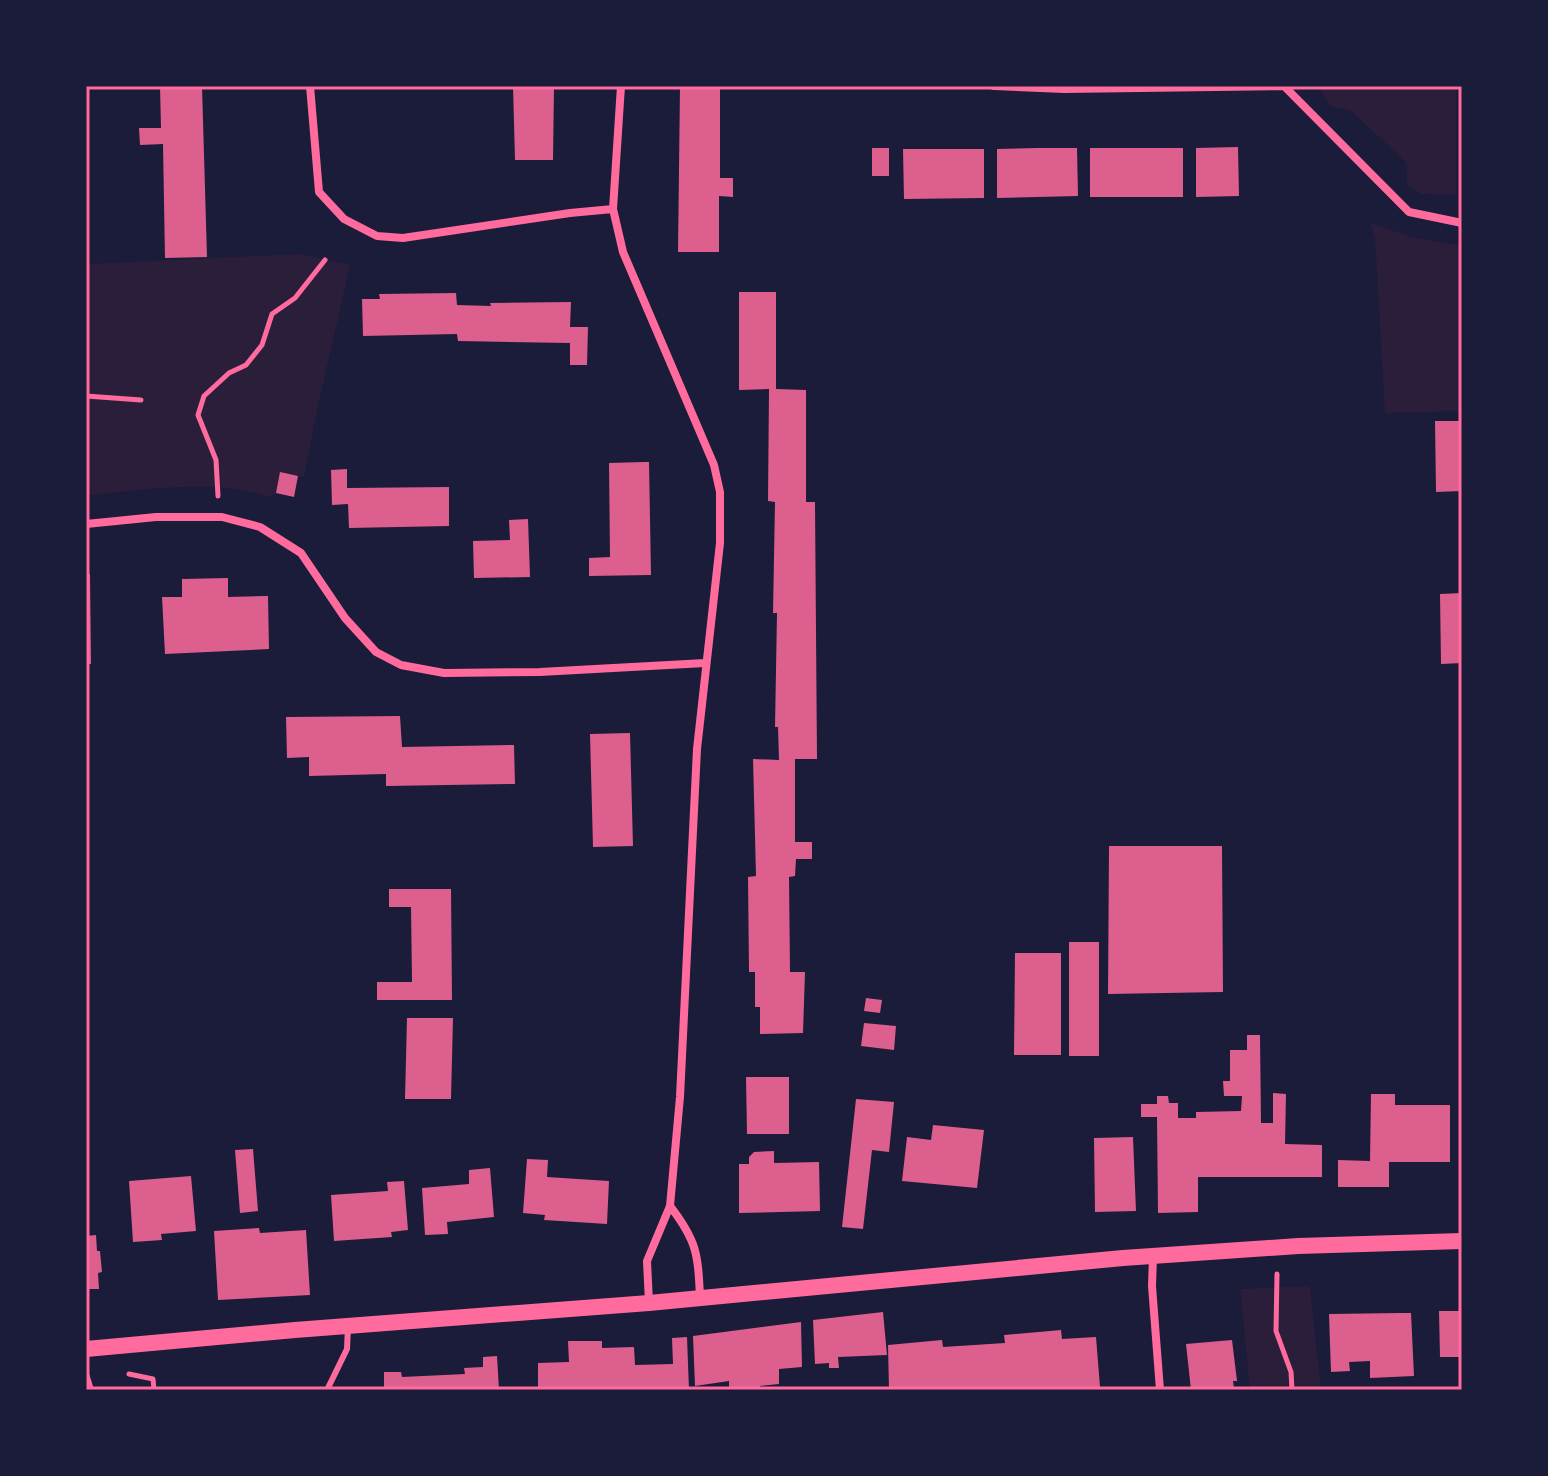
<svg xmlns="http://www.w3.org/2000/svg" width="1548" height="1476" font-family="'Nunito Sans',sans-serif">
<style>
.green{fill:#2a1e3b}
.building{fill:#dd5f8e}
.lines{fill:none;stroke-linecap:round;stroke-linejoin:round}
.path{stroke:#ff6b9d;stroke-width:5}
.service{stroke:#ff6b9d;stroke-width:6}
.minor{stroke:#ff6b9d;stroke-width:8}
.secondary{stroke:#ff6b9d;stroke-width:16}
.neatline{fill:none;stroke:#ff6b9d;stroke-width:3}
</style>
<rect width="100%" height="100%" fill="#1b1b3a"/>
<path class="green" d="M1318,86H1456V195L1422,194L1407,186V163L1350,110L1330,106Z
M1370,223L1412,237L1462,246V411L1385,413L1375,238Z
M300,254L350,265L317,410L304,477L280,473L276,493L270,497C210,478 148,490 86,495V264Z
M1310,1286L1321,1390H1250L1240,1289Z"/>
<path class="building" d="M160,86H202L207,257L165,258L163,144L140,145L139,128H161Z
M513,86H554L553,160H515Z
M680,86H720V178H733V197L719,196V252H678Z
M1238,147L1239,196L1196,197V148Z
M872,148H889V176H872Z
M1038,148H1077L1078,196L997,198V149Z
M1090,148H1183V197H1090Z
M903,149H984V198L904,199Z
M739,292H776V389L806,390V502H815L817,759H795V842H812V859H796L795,876L789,877L790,972H805L803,1033L760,1034V1007H755V972H749L748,877L756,876L753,759L779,760L778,727H775L777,613H773L775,502L768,501L769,389L739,390Z
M456,293L457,305L491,306L490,303L571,302L570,327H588L587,365H570V343L458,341L457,334L363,336L362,299H380L379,294Z
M1435,421H1462V491L1436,492Z
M644,462H649L651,575L589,576V558L610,557L609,463Z
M347,469V488L449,487V526L349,528L348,504L332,505L331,470Z
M280,472L298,476L294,497L276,493Z
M528,519L530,577L474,578L473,541L510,540L509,520Z
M86,574H90L91,664H86Z
M228,578V597L268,596L269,649L165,654L162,597H182V579Z
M1462,593V663L1441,664L1440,594Z
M400,716L402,747L514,745L515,784L386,786V774L309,776V757L287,758L286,717Z
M630,733L633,846L593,847L590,734Z
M1109,846H1222L1223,992L1108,994Z
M389,889H451L452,1000H377V982H412L411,907H389Z
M1069,942H1099V1056H1069Z
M1015,953H1061V1055H1014Z
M866,998L882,1000L880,1013L864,1011Z
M407,1018H453L451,1099H405Z
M864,1023L896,1026L894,1050L861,1046Z
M1247,1035H1260L1261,1123H1273V1093L1286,1094L1285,1144L1322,1145V1177H1198V1212L1158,1213L1157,1117H1141V1104H1157V1096H1168L1169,1103H1178V1118H1196V1112L1241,1111L1242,1096H1224L1223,1081H1230V1050H1247Z
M746,1077H789V1134H747Z
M1371,1094H1395V1105H1450V1162H1389V1187H1338V1160L1370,1161Z
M856,1099L894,1102L889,1152L872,1150L863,1229L842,1227Z
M933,1125L984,1130L977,1188L902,1181L907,1137L931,1140Z
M1133,1137L1136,1211L1095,1212L1094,1138Z
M253,1149L258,1211L240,1213L235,1150Z
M774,1151V1163L819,1162L820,1211L739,1213V1164H749V1157L754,1152Z
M527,1159L548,1160L547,1177L609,1181L607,1224L544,1220L545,1215L523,1213Z
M490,1168L494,1217L447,1222L448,1234L425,1235L422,1188L469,1184V1170Z
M191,1176L196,1231L161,1234L162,1240L133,1242L129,1181Z
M404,1181L408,1230L391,1232L392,1237L334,1241L331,1195L388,1191L387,1182Z
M259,1228L260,1233L306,1230L310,1295L218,1300L214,1231Z
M96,1235L97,1251H100L102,1272L98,1273L99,1289H86V1236Z
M1439,1311H1462V1357H1440Z
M883,1312L887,1355L838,1357L839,1368H829V1363L815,1364L813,1320Z
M1400,1313H1411L1414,1376L1370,1378V1361L1349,1362L1350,1371L1331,1372L1329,1314Z
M801,1322L802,1367L779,1369V1384L760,1386V1390H729V1381L695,1386L693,1336Z
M1061,1330L1062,1339L1096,1337L1100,1387L1068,1390H889L888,1345L942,1340L943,1347L1005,1343L1004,1335Z
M687,1337L689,1390H538V1363L569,1362L568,1341H602V1348L634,1347L635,1365L673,1364L672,1338Z
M1232,1340L1237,1381H1233L1234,1388L1191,1390L1186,1344Z
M497,1356L499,1390H384V1372H401L402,1377L465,1374L464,1368L483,1367V1357Z"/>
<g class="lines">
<path class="path" d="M86,396L141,400
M218,496L216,460L198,415L204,396L229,373L246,365L262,345L272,314L295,298L325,260
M1277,1274L1276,1331L1291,1372L1292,1390
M129,1374L153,1379L154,1390"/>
<path class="service" d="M86,1374L91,1390
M327,1390L347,1349L348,1326"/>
<path class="minor" d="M310,86L319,192L344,219L377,236L403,238L570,213L613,209
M621,86L613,209L623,252L714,465L720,492V543L697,749L680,1097L670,1206L647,1261L649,1303
M994,86L1064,89L1284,86
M1284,86L1409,212L1462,223
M86,524L156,517H222L260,527L301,553L345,618L376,652L401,665L444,673L540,672L705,663
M670,1206C697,1241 698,1254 700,1297
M1153,1257L1152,1286L1160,1390"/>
<path class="secondary" d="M86,1349L295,1330L649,1303L1123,1258L1298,1246L1462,1241"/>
</g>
<rect width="1548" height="1476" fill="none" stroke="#1b1b3a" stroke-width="176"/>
<rect x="88" y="88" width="1372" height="1300" class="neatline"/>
</svg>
